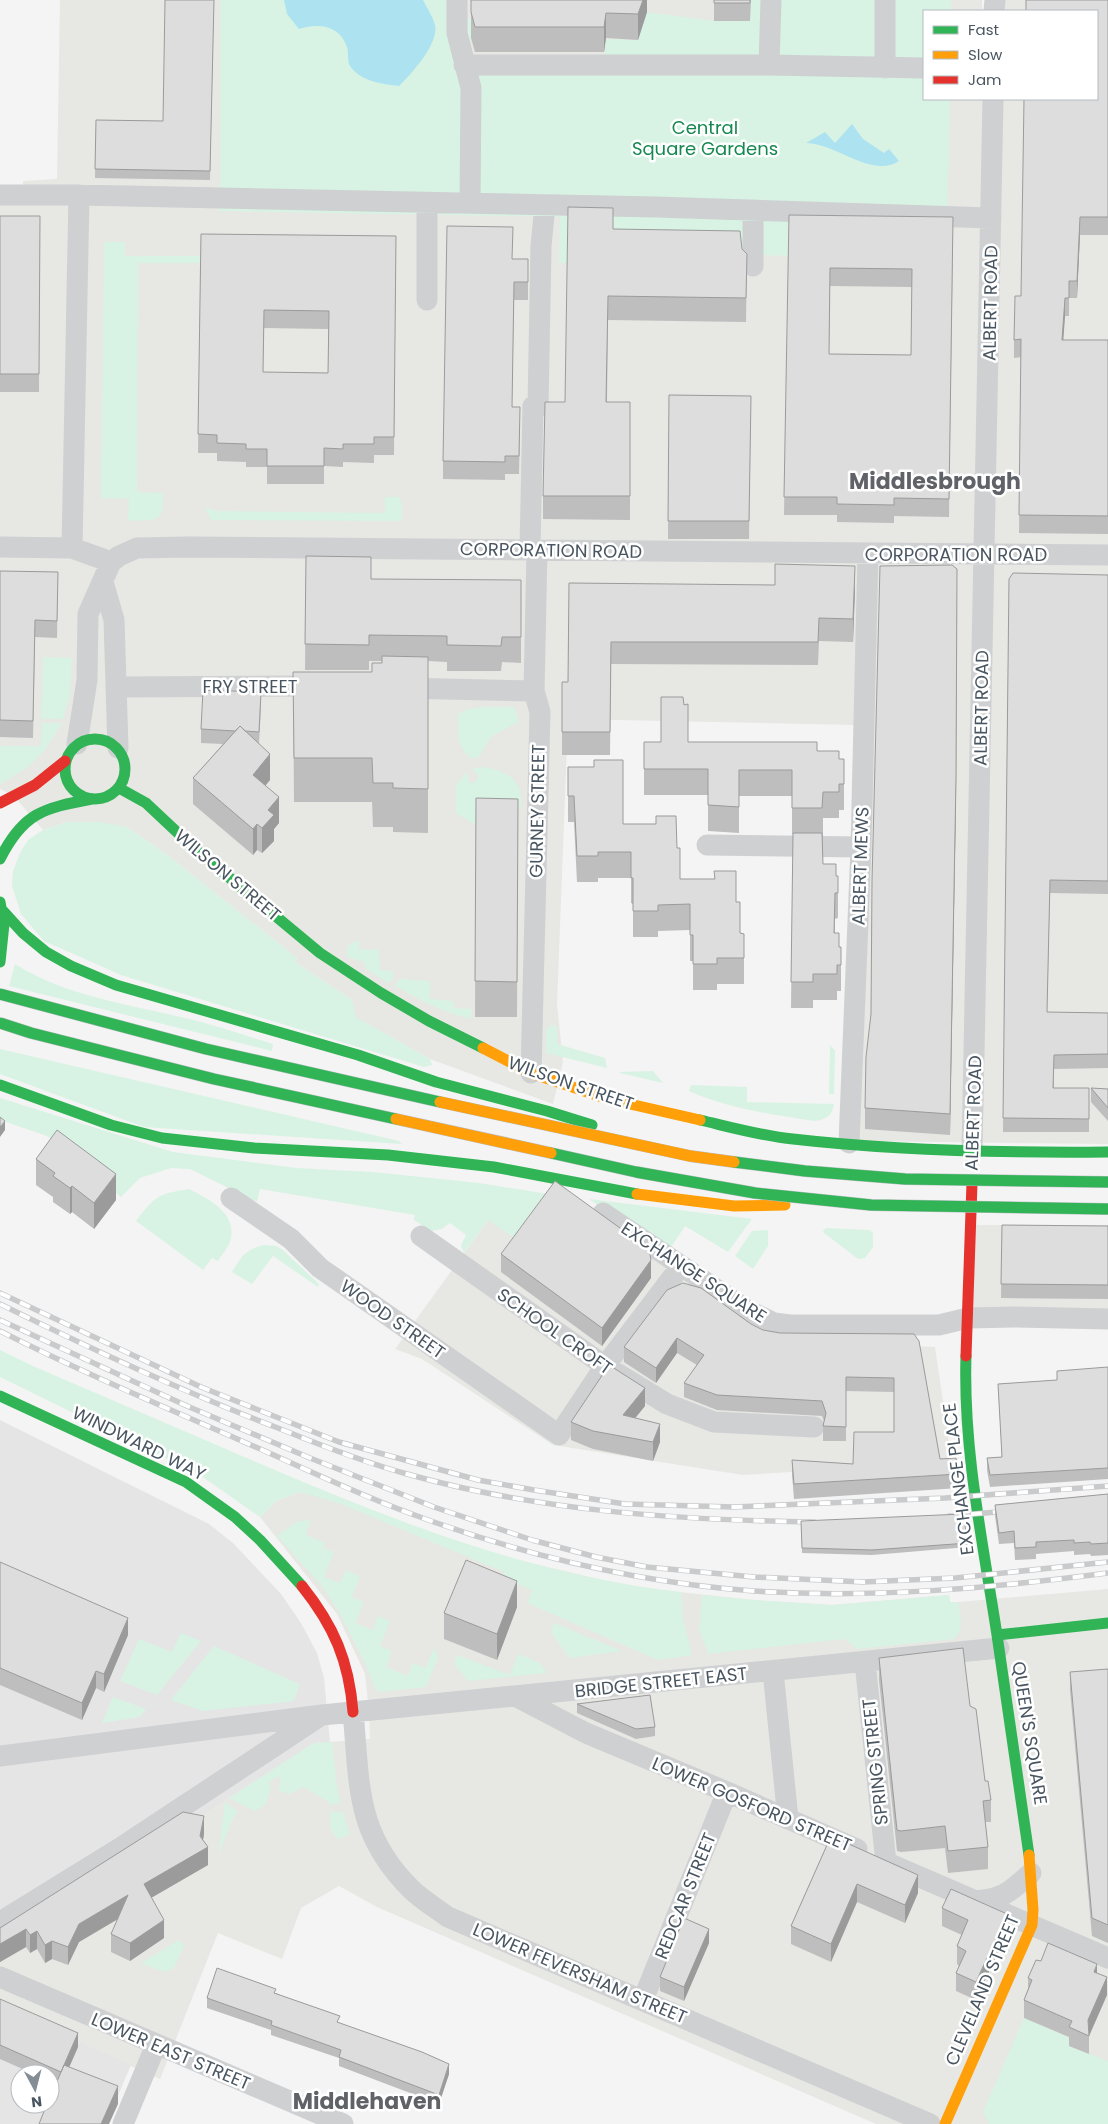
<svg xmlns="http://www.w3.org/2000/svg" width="1108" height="2124" font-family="Poppins,sans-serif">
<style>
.commercial{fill:#e7e7e3}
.education{fill:#e5e5e6;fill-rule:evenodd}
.green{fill:#d8f3e3}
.water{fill:#ade2f1}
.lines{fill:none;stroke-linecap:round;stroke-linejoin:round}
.street{stroke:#ced0d2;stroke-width:21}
.fast{stroke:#30b455;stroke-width:11}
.slow{stroke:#ff9f0a;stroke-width:11}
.jam{stroke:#e5322d;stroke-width:11}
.rail-casing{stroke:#c9cacc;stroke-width:5.5}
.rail{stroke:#fff;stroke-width:4;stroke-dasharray:11;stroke-linecap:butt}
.fast-bridge-casing{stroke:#b9bec3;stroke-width:12;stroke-linecap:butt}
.slow-bridge-casing{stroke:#b9bec3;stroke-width:12;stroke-linecap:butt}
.fast-bridge{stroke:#30b455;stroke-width:11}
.slow-bridge{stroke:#ff9f0a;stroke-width:11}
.wall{fill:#bebebf;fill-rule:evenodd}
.shaded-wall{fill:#9b9b9b}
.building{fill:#ddddde;stroke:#9b9b9b;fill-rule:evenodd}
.labels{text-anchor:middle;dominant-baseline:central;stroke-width:5;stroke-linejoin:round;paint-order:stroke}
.park-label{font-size:18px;fill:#15884f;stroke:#fff}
.street-label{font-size:18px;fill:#495661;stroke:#fff}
.district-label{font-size:22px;font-weight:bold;fill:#5f6368;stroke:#fff}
</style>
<rect width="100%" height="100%" fill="#f4f4f4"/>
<path class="commercial" d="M60,0H982V11H924V99H1097V11H994L995,0H1108V1144L859,1141L857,725L568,719L557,1004L563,1062L553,1104L430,1059L355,1017L352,1000L295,962L297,958L166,854L127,827L67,822L43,830L14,796L0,789V187H23V181L57,179Z
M548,1194L783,1340L935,1347L952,1462L743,1475L553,1445L422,1359L395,1349L488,1220Z
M970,1225H1108V1320L968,1318Z
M300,1492L335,1496L396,1521L509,1558L632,1587L754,1600L832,1605L949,1595L950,1602H958L1108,1589V2124H876L377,1907L339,1886L301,1908L282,1959L218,1933L160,2079L0,2008V1917L183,1830L229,1798L314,1743L370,1739L369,1711L365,1674L337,1614L260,1517L276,1501Z"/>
<path class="education" d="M0,1420L209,1524L233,1543L281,1594L301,1623L317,1653L324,1678L330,1742L314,1743L229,1798L183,1830L117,1837L0,1910Z
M0,2008L131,2065L106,2124H0ZM20,2074H50V2104H20Z"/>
<path class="green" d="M220,0H461V18L471,19V58H604L606,39L638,40L647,12L714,21H750L751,0H951V11H924V99H950L947,235L788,256L740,254L568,263H559L560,217L218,211L220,180Z
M104,242H125V256H200V263H138L137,492L163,493C164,525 156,519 128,521L129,499L101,498Z
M385,497H399L402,505V521L211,520L205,507L217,511L385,513Z
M43,657L72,658L70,695L63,719H41Z
M483,707H514L519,722L492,736L478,758H471C456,747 458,730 458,714L469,709Z
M42,723H62L44,751L28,767L0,784V746H41Z
M483,767C507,771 523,779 521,806L515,814L477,826L456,813V785L467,772L469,783L475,782L478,778L477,773L473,771L474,768Z
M67,822H100L127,827L166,854L297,958L295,962L352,1000L356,1017L430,1059L432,1065L424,1067L121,975L44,941L21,914L12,886L13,871L20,853L28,840L43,830Z
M359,940V949L379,950L380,970L393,971V979L388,983L366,969L364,962L347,957C345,945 349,944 359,940Z
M15,964C66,996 127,1004 185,1018C215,1025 244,1035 273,1044L272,1051L9,986Z
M400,979L430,981V999L453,1001L454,1008L472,1009L471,1019C442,1012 419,1000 394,985Z
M551,1025L557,1026V1044L605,1058L607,1068L546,1053V1030Z
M830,1045L835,1051L834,1094H829Z
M0,1049L399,1141L402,1144L144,1127L0,1074Z
M653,1071L663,1083L620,1073V1072Z
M691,1085L747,1087V1102L834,1104C832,1116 826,1120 814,1121C769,1114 730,1109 689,1091Z
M0,1098L173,1152L297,1168L373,1172L479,1183L548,1194L514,1238L488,1220L464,1253L461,1245L466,1235L450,1223L442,1229L431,1231L414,1220L415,1215L260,1189L257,1202L190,1169L171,1168L140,1178L121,1197L47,1136L0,1120Z
M189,1189C208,1199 236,1212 231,1238C230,1246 222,1254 218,1261L212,1258L203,1270L136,1221C155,1196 158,1194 189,1189Z
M589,1199L752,1219L728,1252L685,1226L668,1252Z
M826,1228L870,1230L873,1233V1247L865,1258L858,1259L824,1233L823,1231Z
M768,1230V1246L753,1269L735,1256L752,1231Z
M264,1245L276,1246L283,1250L319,1284L318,1287L273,1256L252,1284L232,1272C242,1256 244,1250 264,1245Z
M0,1350L33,1366C107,1398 182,1430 256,1462C394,1521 530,1575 681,1592L683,1619L692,1655L658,1660L527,1603L532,1590L502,1578L504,1572L341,1504L300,1492L276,1501L260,1517L200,1475L0,1377Z
M310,1520L306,1535L325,1543L323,1548L334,1552L324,1577L340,1583L346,1570L360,1576L352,1597L364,1602L355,1623L373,1630L378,1616L390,1621L380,1646L392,1651L386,1667L408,1676L413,1663L425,1668L434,1648L438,1658L426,1687L380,1692L376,1690L366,1665L338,1610L322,1586L277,1536L296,1522Z
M702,1595L754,1600L832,1605L949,1595L950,1602H958C960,1615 965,1629 954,1639L857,1649L845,1639L708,1654L699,1628Z
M554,1623L622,1651L569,1658L551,1632Z
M181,1633L201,1641L157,1695L120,1681L139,1639L172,1652Z
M214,1646L300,1684L294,1701L203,1711L171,1700Z
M518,1654L540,1663L547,1673L468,1681L454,1664L457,1655L510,1675Z
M113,1697L146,1709L140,1717L102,1723Z
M332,1742L336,1775L335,1776L341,1803L329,1805L328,1800H325L304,1787L289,1794L278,1790L281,1780L278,1776L269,1782L271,1789L265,1805L255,1811L229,1798L314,1743Z
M225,1802L238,1812L231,1822L218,1856Z
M330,1812H343L350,1835L337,1839L330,1828Z
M179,1940L184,1946L174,1968L164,1972L141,1963Z
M1024,2018L1072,2039L1069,2046L1108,2061V2124H989L983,2112Z"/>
<path class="water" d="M284,0H423C427,8 433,17 435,25C439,44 411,74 399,86C382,84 360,81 350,66C347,61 349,53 347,47C340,25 317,23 299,29L287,14Z
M852,124L863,139L884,153L889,149L899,161C873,179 835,143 806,143L825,132L835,143Z"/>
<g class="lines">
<path class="street" d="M457,0V33L471,88L470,203
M994,11L995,0
M464,65H769L924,68
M769,65L771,0
M885,68V0
M0,195H79L656,207L991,218
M753,210V266
M427,300V203
M0,547L72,548L111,562
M72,548L79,195
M530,550L533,406L538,407L541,246L545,205
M103,582L114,620L118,748
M116,687L321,686
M399,688L534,691
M77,744L87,680L88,614L111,562L119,556L137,548L188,547L1108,555
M707,845L861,847
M531,1073L540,712L534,691L537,550
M849,1143L861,847L868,553
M972,1152L993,99
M231,1198L291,1239L320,1268L559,1435L605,1366L681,1266
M603,1213L747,1310L774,1323L790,1325H939L968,1318L1013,1317L1108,1319
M421,1236L605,1366L667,1404L714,1422L814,1427
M865,1662L886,1863
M773,1671L788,1819
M515,1696L586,1733L727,1792L857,1849
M353,1712C360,1786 355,1833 411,1889C422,1900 436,1908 448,1917L930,2124
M0,1756L322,1715L999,1648
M892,1865L1108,1958
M973,1901C1002,1900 1010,1892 1031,1873
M0,1922L123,1846L317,1718
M0,1977L343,2124
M643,2000L727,1792
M123,2124L156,2045"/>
<path class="fast" d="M65 769a30 30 0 1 1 60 0a30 30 0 1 1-60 0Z
M119,788L146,803L195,849L320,953L381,993L429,1021L483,1048
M0,859C23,813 43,808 92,799
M0,902L4,924L0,962
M3,911L23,933L46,952L71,966L116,985L358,1055L436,1082L547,1111L592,1125
M0,1085L111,1125L162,1138L254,1148L388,1155L494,1167L637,1194
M700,1120C730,1127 762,1136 793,1139C898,1151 1003,1153 1108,1152
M966,1356C963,1450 983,1543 997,1635
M0,1396L186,1482L235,1517L260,1540L302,1586
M1029,1855L997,1635L1108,1623"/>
<path class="slow" d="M483,1048L531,1073L608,1099L700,1120
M637,1194L734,1206L785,1205
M945,2124L1032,1925L1033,1910L1029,1855"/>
<path class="jam" d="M0,803L35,785L65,761
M966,1356L972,1183
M302,1586C334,1626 349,1661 353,1712"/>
<defs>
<path id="rail" d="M0,1293L201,1387L339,1442L478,1480L534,1490L625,1504L734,1507L945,1498L1108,1486
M0,1304C91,1349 183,1392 278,1428C320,1445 363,1462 407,1474C539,1511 677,1520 814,1522
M0,1320L187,1406L310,1458L434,1507L532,1540L596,1557L647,1567L754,1577L863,1582L955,1578L1108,1562
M0,1331C79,1371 162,1406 244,1442C302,1467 360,1496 420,1517C527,1556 641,1583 754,1591C873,1599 991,1588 1108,1573
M949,1516L1009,1511"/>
</defs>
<use href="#rail" class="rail-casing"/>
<use href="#rail" class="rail"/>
<defs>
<path id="fast-bridge" d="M0,994L206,1049L440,1102
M0,1023L31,1033L214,1079L396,1119
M551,1153L636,1172L755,1193L871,1205L1108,1209
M734,1162L805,1171L905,1179L1108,1182"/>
<path id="slow-bridge" d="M440,1102L690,1156L734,1162
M396,1119L551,1153"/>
</defs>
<use href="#fast-bridge" class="fast-bridge-casing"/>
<use href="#slow-bridge" class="slow-bridge-casing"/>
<use href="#fast-bridge" class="fast-bridge"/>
<use href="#slow-bridge" class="slow-bridge"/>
</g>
<path class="wall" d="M214,0L210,180L95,178L96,120L163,121Z
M647,0V12L638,40L606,38L604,52H475L471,38V12Z
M714,0H751L750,21H714Z
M1108,0V235H1080L1077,298H1069V316H1065L1063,340H1108V534L1019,533L1021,357L1014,358V340L1021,296Z
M789,215L953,235L949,517L894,516V523L837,522V515H784ZM830,286L912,287L911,355L829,354Z
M0,216H40L39,392H0Z
M613,229L742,249L747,254L746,322L608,320L607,402H630V520L543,519V496L565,402Z
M201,234L396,236L394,455H374V463L343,462V467L324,466V484H267V467H246V462L217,461V453H198ZM264,328L328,329V373L263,372Z
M513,259H528V300H514L512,407L520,425L519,474H505V480L443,479V461Z
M669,395L751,396L749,539H668Z
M306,556L371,579L521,580V663L502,662L501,671H447V662L428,661V833L393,832V827H373L372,802H294L293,672H372L382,663V661H369V670H305Z
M0,571L58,572L57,638L35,637L33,738L0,737Z
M1108,575V894L1050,893L1047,1012L1108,1013V1068L1054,1069V1088H1089V1132H1003L1009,579Z
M569,583L855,589L853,642L819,641L818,665L611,664L610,755H562V682H568Z
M957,590L956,798L950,1135L865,1129V1108L871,1014Z
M684,705L688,742L817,751L839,759H844V810H839V818H823V864L836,876H838V918L835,919V933L839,947H841V991H837V1000H813V1008H791L793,834H792V796H739V833L708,831V795H644V742H661Z
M261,706L259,744L270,780L265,785L279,823L274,829V841L262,853L257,850L253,855L193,804V778L223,744L201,743V729Z
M568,767L623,824L677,848L680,879L736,902L740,933L744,934V984H717V990H693V961H690V930L658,931V937H633V904L631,903V878H598V882H577L574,822H568Z
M476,798L518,799L517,1017H475Z
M1091,1088L1108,1089V1121L1091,1102Z
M36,1159L116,1200L94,1229L72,1212L70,1214L53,1202V1197L36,1185Z
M1002,1225L1108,1226V1299L1001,1298Z
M501,1254L651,1278L602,1346L501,1272Z
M751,1324L763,1330L780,1333L914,1334L940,1459L959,1474V1488L794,1499L792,1475V1460L853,1464L894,1432V1392L846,1391V1441H823V1426L824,1421L822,1416L717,1410L684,1397V1383L697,1365L677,1353L656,1383L624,1362V1347Z
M1108,1367V1479L990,1487L987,1470V1458L1002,1457L998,1384L1057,1380Z
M645,1406L635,1418L660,1442L653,1461L593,1449L571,1440V1422Z
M1108,1494V1555L1091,1556L1090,1554L1074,1555V1551L1036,1554V1559L1015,1560L1014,1543L999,1544L995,1516V1505Z
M801,1521L968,1543V1547L872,1555L802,1553Z
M0,1562L128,1635L104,1692L96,1688L82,1720L0,1685Z
M517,1607L497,1660L444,1639V1613Z
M879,1658L970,1706L985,1781L991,1800V1822H985L988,1847V1869L948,1873L945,1848L901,1852L897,1851L879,1680Z
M1108,1669V1943L1092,1936L1070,1690V1672Z
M577,1704L655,1727V1736L636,1739L577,1713Z
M204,1834L203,1840L208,1865L151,1898L164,1938L130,1961L111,1952V1934L118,1919L79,1942L68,1965L52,1959L45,1963L37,1949L30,1953L26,1947L0,1962V1928Z
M831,1836L918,1893L905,1923L857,1902L831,1962L791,1944V1926Z
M942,1908L1007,1932L976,2000L956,1991V1973L959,1966L957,1964V1946L962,1935L942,1926Z
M709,1943L684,2001L660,1991V1977Z
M1041,1961L1097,1973L1107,1995L1089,2036V2054L1069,2046V2037L1024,2018V2000L1028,1989V1978Z
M276,1993L449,2074L439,2104L339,2066V2058L271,2035V2030L207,2008V1998Z
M0,1999L78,2047L69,2067L118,2104L50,2081V2074H34L0,2059Z"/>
<path class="shaded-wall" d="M643,0H647V12L638,40V14Z
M606,13V38L604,52V27Z
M1080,217V235L1077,298V281Z
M1065,298V316L1062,358V340Z
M855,566V589L853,642V619Z
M957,569L956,798L950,1135V1114Z
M270,754V780L253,801V775Z
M279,797V823L274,829V841L262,853V828L268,810Z
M257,824V850L253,855V829Z
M5,1121V1130L0,1137V1127Z
M116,1174V1200L94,1229V1203Z
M72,1186V1212L70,1214V1188Z
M651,1260V1278L602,1346V1328Z
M677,1338V1353L656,1383V1368Z
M645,1388V1406L623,1433V1415Z
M660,1424V1442L653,1461V1442Z
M517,1581V1607L497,1660V1634Z
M128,1618V1635L104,1692V1674Z
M96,1671V1688L82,1720V1703Z
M204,1816V1834L201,1851L208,1847V1865L144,1902V1884L200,1836Z
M918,1875V1893L905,1923V1905Z
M857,1884V1902L831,1962V1944Z
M128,1895V1913L79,1942L68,1965V1947L79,1924Z
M1007,1914V1932L976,2000V1982Z
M164,1920V1938L130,1961V1943Z
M26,1929V1947L0,1962V1944Z
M709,1929V1943L684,2001V1987Z
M37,1931V1949L30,1953V1935Z
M52,1941V1959L45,1963V1945Z
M1097,1964V1982L1094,1972Z
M1107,1977V1995L1089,2036L1088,2020Z
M78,2033V2047L61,2086V2072Z
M449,2064V2074L439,2104V2095Z
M118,2086V2104L109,2124H101Z"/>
<path class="building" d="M165,0H214L210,171L95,169L96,120L163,121Z
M471,0H643L638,14L606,13L604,27H475L471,12Z
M714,0H750V3H714Z
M1026,0H1108V217H1080L1077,281H1069V298H1065L1062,340H1108V516L1019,515L1021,339L1014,340L1015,296H1021L1024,99H1097V11H1026Z
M568,207L613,208V229L740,231L742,249L747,254L746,298L608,296L606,402H630V496H543L545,402H565Z
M789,215L953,217L949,499L894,498V505L837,504V497H784ZM830,268L912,269L911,355L829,354Z
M0,216H40L39,374H0Z
M447,226L513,227L512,259H528V282H514L512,407H520L519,456H505V462L443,461Z
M201,234L396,236L394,437H374V444H343V449L324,448V466H267V449H246V444L217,443V435L198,434ZM264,310L329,311L328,373L263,372Z
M669,395L751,396L749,521H668Z
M306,556L371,557V579L521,580V637H502L501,646L447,645V636L369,635V645L305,644Z
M775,564L855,566L853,619L819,618L818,642H611L610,732H562V682H568L569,583L775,585Z
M952,565L957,569L956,778L950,1114L865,1108L866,1057L871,1014L872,881L880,566Z
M0,571L58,572L57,621L35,620L33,721L0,720Z
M1013,573L1108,575V881L1050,880L1047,1012L1108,1013V1054L1054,1055L1053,1088H1089V1119L1003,1118L1009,579Z
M382,656L428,657V789L393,788V783H373L372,758H294L293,672H372V663H382Z
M203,690L261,692L259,732L245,731L240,726L235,731L201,729Z
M661,697H683L684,705L688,704V742H817V751H839V759H844V784H839V792H823L822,808H792V770H739V807L708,805V769H644V742H661Z
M240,726L270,754L253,775L279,797L268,810L274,815L262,828L257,824L253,829L193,778Z
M594,760H623V824H656V816H676L677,848H680V879H715L714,871H736V902H740V933L744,934V958H717V964H693V935H690V904L658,905V911H633V878H631V852H598V856H577L574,796H568V767H594Z
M476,798L518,799L517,982L475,981Z
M793,833H822L823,864H836V876H838V893H835L834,933H839V947H841V965H837V974H813V982H791Z
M1091,1088L1108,1089V1108Z
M0,1117L5,1121L0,1127Z
M57,1130L116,1174L94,1203L72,1186L70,1188L53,1176L55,1173L36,1159Z
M555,1181L649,1249L651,1260L602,1328L501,1254Z
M1002,1225L1108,1226V1285L1001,1284Z
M683,1283L701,1288L751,1324L763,1330L780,1333L914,1334L919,1341L940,1459L956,1458L959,1474L794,1484L792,1460L853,1464L854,1432H894V1378L846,1377V1427L823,1426L826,1413L822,1401L717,1395L684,1383L704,1355L677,1338L656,1368L624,1347L667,1290Z
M609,1365L645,1388L623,1415L660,1424L653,1442L593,1431L571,1422Z
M1108,1367V1468L990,1475L987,1458L1002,1457L998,1384L1057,1380V1371Z
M1108,1494V1543L1091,1544L1090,1542L1074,1543V1540L1036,1542V1547L1015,1548L1014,1531L999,1533L995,1505Z
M963,1514L968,1543L872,1550L802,1548L801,1521Z
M466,1560L517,1581L497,1634L444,1613Z
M0,1562L128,1618L104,1674L96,1671L82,1703L0,1668Z
M963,1648L970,1706L976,1709L985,1781H988L991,1800L983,1801L988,1847L948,1851L945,1826L901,1831L897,1830L879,1658Z
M1108,1669V1925L1092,1918L1070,1672Z
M650,1695L655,1727L636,1729L577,1704Z
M183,1812L204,1816L200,1836L208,1847L144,1884L164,1920L130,1943L111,1934L128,1895L79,1924L68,1947L52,1941L45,1945L37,1931L30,1935L26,1929L0,1944V1928Z
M831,1836L918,1875L905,1905L857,1884L831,1944L791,1926Z
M951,1889L1007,1914L976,1982L956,1973L966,1951L957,1946L968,1920L942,1908Z
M684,1918L709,1929L684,1987L660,1977Z
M1048,1943L1097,1964L1094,1972L1107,1977L1088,2020L1089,2036L1069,2027L1072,2021L1024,2000L1032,1980L1028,1978L1036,1960L1041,1961Z
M217,1968L276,1989L274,1993L340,2016L337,2022L422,2052L449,2064L439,2095L339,2057L341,2050L271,2025L272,2021L207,1998Z
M0,1999L78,2033L61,2072L0,2045Z
M64,2065L118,2086L101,2124H39L47,2104H50V2098Z"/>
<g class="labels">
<g class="park-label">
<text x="705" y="127">Central<tspan x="705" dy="21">Square Gardens</tspan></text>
</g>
<g class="street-label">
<text transform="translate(990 303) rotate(-89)">ALBERT ROAD</text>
<text transform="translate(551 550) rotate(1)">CORPORATION ROAD</text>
<text x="956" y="554">CORPORATION ROAD</text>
<text x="250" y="686">FRY STREET</text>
<text transform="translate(981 708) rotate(-89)">ALBERT ROAD</text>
<text transform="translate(537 811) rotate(-89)">GURNEY STREET</text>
<text transform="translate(860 866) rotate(-88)">ALBERT MEWS</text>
<text transform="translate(228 875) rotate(40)">WILSON STREET</text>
<text transform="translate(571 1083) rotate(19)">WILSON STREET</text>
<text transform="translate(973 1113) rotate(-88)">ALBERT ROAD</text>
<text transform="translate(694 1272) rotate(33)">EXCHANGE SQUARE</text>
<text transform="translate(393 1319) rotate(35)">WOOD STREET</text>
<text transform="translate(555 1331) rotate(35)">SCHOOL CROFT</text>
<text transform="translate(139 1443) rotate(26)">WINDWARD WAY</text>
<text transform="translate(958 1479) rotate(-97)">EXCHANGE PLACE</text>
<text transform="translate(661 1682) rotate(-6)">BRIDGE STREET EAST</text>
<text transform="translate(1030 1733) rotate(81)">QUEEN'S SQUARE</text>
<text transform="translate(875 1762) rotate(-96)">SPRING STREET</text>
<text transform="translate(752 1804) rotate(23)">LOWER GOSFORD STREET</text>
<text transform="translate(685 1896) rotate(-68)">REDCAR STREET</text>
<text transform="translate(580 1973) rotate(23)">LOWER FEVERSHAM STREET</text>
<text transform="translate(982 1990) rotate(-67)">CLEVELAND STREET</text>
<text transform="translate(171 2051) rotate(23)">LOWER EAST STREET</text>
</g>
<g class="district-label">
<text x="935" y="481">Middlesbrough</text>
<text x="367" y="2101">Middlehaven</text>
</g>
</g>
<rect x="923" y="10" width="175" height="90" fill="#ffffff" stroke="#b6bbc0"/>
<rect x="933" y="26" width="25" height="8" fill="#30b455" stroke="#b6bbc0"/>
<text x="968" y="35" font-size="15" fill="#495661">Fast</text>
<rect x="933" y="51" width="25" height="8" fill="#ff9f0a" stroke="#b6bbc0"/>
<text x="968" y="60" font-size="15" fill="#495661">Slow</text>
<rect x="933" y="76" width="25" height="8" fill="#e5322d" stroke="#b6bbc0"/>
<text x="968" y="85" font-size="15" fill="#495661">Jam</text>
<g transform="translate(35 2089) rotate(173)"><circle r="24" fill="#ffffff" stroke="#b6bbc0"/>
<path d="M0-4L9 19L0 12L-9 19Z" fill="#858d94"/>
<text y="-8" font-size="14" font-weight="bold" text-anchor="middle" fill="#495661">N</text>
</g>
</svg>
